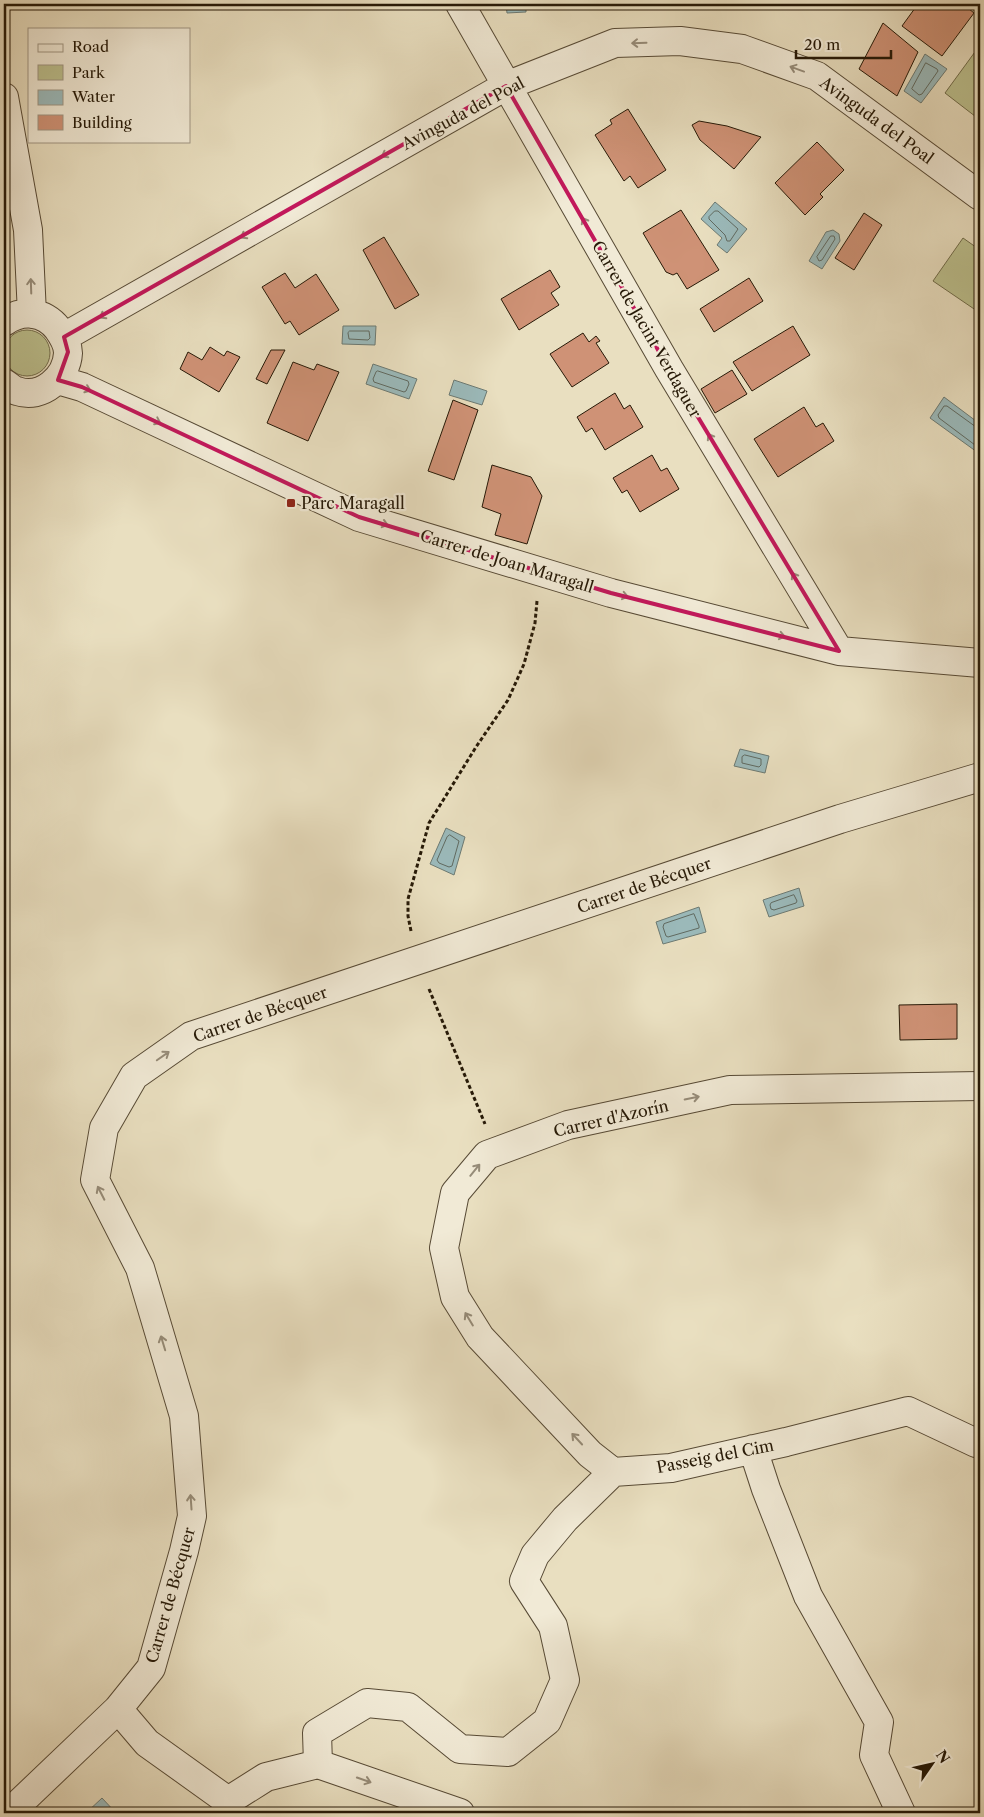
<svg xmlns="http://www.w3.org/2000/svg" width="984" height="1817" font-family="'Libre Caslon Text',serif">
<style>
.green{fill:#bcc08e;stroke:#716c4a}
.water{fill:#9bbabb;stroke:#6c7a73}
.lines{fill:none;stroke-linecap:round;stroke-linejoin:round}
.shore{stroke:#606a61;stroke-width:1}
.building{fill:#cf9276;stroke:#261907}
.minor-casing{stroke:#574a35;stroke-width:30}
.path{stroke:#261907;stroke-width:3;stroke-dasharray:4 2.5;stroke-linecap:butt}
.minor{stroke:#f1ead6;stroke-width:28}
.oneway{stroke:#968c79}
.marked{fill:none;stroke:#c2185b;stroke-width:4;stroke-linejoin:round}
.poi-dot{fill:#8f2418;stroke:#f1ead6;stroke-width:2}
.labels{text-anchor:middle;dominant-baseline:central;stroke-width:4.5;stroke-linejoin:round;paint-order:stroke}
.street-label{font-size:16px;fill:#261907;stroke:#f1ead6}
.poi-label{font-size:16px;fill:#261907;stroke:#f1ead6;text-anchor:start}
</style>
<rect width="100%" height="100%" fill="#e9dfc0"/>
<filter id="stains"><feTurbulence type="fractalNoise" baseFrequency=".004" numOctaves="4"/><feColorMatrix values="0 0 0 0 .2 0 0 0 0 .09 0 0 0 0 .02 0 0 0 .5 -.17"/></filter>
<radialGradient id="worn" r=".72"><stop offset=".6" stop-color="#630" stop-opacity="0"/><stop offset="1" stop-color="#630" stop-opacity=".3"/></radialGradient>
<path class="green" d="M980,45V120L945,93Z
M963,238L980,250V313L933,281Z
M4 353a23 23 0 1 1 46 0a23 23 0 1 1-46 0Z"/>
<path class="water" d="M506,4H526V12L507,13Z
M925,54L947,69L921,103L904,91Z
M715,202L747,229L727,253L717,245L722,238L701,219Z
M833,230L839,234L840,241L822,269L809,261L826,232Z
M343,326H376L375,345L342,344Z
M373,364L417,379L409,399L366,384Z
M454,380L487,391L482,405L449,395Z
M944,397L980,424V447L977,452L930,418Z
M740,749L769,756L765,773L734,766Z
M446,828L465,837L454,875L430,864Z
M799,888L804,906L769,917L763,900Z
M699,907L706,932L663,944L656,922Z
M102,1798L116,1813H86Z"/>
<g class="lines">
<path class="shore" d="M926,63L937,69L938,71L922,94L919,95L912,89Z
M715,211H718L738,229L730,241H727L725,235L709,219V217Z
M831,236H834L835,239L822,260L819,261L817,257Z
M350,331H369L370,338L368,340L349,339L348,333Z
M378,371L408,381L409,384L406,391L404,392L374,382L373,379L376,372Z
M980,427H976L947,406H944L938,415L939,418L975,445H980
M745,755L761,759V765L759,767L742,763V757Z
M450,835L459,841L452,866L449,867L439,863L437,860L447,837Z
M794,895L797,901L796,903L774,910L771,909L770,905L771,903Z
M694,914L699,926V928L668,937L666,936L663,927L664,924Z"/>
</g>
<path class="building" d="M918,4H963L974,13L942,56L902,26Z
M883,23L918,52L897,96L859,69Z
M628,109L666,170L638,188L630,176L624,181L595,135L612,124L610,120Z
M699,121L727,126L761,137L734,169L700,140L692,125Z
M817,142L844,170L820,194L823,197L805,215L775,183Z
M681,210L719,270L687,289L677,273L673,275L666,272L643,233Z
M864,213L882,225L854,270L835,258Z
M384,237L419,295L395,309L363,250Z
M550,270L560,287L551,293L559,305L519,330L501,299Z
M285,273L295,288L316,274L339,310L299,335L290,321L285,324L262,287Z
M749,278L763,301L714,332L700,309Z
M793,326L810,355L752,391L733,362Z
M583,333L589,342L596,336L600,341L596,343L609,363L572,387L550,354Z
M210,347L224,356L227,351L240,357L219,392L180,369L188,352L202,360Z
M271,350H285L267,384L256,379Z
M293,362L314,370L317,364L339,372L308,441L267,423Z
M732,370L747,394L715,413L701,389Z
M615,393L624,409L630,405L643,427L605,450L592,428L586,432L577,417Z
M453,400L478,410L454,480L428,471Z
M804,407L816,427L823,423L834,441L778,477L754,439Z
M652,455L661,471L667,468L679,489L640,512L627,490L622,493L613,478Z
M492,465L531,477L542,496L527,544L495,535L501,514L482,507Z
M957,1004V1039L900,1040L899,1005Z"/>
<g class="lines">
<defs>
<path id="minor" d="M460,4L669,369L839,651
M4,97L28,230L32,314
M4,322C22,309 44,311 58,329C63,336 68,344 68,353C67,377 42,400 17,391C12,390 8,385 4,383
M64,337L506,86L615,43L680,41L742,49L817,76L980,196
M58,380L82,387L359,517L611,593L839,651L980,663
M753,1449L766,1489L808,1596L879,1722L874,1755L901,1813
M613,1472L590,1454L480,1337L455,1297L444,1248L455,1193L487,1155L568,1125L730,1090L980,1086
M118,1709L147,1743L228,1801L266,1777L318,1764
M318,1764L317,1733L367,1703L408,1707L460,1749L508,1752L547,1721L565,1680L553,1626L524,1581L535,1555L565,1519L613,1472L671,1468L786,1442L908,1411L976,1443L980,1441
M318,1764L460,1813
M9,1813L118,1709L151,1668L184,1551L192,1516L184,1416L140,1268L95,1180L104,1128L134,1076L191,1036L840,819L980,777"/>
</defs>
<use href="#minor" class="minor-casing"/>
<path class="path" d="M411,931L408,916V899L429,823L476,747L508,700L524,664L535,623L537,601
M429,989L485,1124"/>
<use href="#minor" class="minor"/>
</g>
<defs><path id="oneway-shaft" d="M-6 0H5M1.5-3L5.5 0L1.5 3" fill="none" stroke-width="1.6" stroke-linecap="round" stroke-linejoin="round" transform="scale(1.25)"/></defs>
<g class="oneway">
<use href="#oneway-shaft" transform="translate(639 43) rotate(178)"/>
<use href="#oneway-shaft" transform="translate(797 69) rotate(-160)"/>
<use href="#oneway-shaft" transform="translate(388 153) rotate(150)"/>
<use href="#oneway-shaft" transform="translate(586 224) rotate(-120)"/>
<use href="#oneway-shaft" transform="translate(247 234) rotate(150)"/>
<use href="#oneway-shaft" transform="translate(31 286) rotate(-92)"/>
<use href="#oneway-shaft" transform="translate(106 314) rotate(149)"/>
<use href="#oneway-shaft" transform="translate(84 388) rotate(22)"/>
<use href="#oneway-shaft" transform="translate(154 420) rotate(25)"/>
<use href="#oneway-shaft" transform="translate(712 440) rotate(-121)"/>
<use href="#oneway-shaft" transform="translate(381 523) rotate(17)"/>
<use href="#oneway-shaft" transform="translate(796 579) rotate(-121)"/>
<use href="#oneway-shaft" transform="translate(621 595) rotate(14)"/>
<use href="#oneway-shaft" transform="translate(778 635) rotate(14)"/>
<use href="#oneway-shaft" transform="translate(163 1056) rotate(-35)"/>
<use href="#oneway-shaft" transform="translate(692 1098) rotate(-12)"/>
<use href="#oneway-shaft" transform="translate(475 1170) rotate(-51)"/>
<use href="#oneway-shaft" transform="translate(101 1193) rotate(-117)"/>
<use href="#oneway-shaft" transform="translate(469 1319) rotate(-121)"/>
<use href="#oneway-shaft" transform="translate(163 1343) rotate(-107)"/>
<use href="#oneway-shaft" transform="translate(577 1439) rotate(-133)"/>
<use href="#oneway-shaft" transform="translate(191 1502) rotate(-94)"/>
<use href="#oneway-shaft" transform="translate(364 1780) rotate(19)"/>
</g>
<path class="marked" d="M506,86L669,369L839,651L611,593L359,517L82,387L58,380L68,352L64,337Z"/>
<rect class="poi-dot" x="286" y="498" width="10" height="10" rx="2.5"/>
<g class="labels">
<g class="street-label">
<text transform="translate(463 113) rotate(-28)">Avinguda del Poal</text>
<text transform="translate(877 120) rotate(36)">Avinguda del Poal</text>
<text transform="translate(647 329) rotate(60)">Carrer de Jacint Verdaguer</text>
<text transform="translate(507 561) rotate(17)">Carrer de Joan Maragall</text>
<text transform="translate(644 885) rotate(-19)">Carrer de Bécquer</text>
<text transform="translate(260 1014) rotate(-19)">Carrer de Bécquer</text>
<text transform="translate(611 1118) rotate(-13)">Carrer d'Azorín</text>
<text transform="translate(715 1456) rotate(-11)">Passeig del Cim</text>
<text transform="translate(170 1595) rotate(-74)">Carrer de Bécquer</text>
</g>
<g class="poi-label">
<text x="301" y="503">Parc Maragall</text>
</g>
</g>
<rect width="984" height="1817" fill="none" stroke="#e9dfc0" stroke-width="20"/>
<rect x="5" y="5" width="974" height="1807" fill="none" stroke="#261907" stroke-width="2.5"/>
<rect x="10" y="10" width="964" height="1797" fill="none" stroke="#261907"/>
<rect x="28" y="28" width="162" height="115" fill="#f1ead6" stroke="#a09683"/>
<rect x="38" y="44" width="25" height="8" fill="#f1ead6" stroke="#a09683"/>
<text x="72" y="52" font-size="15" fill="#261907">Road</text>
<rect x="38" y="65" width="25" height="15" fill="#bcc08e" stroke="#a09683"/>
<text x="72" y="78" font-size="15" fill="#261907">Park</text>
<rect x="38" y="90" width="25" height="15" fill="#9bbabb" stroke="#a09683"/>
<text x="72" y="102" font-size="15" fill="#261907">Water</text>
<rect x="38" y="115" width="25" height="15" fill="#cf9276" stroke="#a09683"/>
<text x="72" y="128" font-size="15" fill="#261907">Building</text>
<g transform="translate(932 1764) rotate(56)" stroke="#f1ead6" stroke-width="4" paint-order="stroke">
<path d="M0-4L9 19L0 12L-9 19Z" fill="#261907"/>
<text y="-8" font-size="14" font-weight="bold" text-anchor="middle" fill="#261907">N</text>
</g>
<path d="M796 50v8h95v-8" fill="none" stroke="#261907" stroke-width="2.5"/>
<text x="804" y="50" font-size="15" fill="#261907" stroke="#f1ead6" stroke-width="4" paint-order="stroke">20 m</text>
<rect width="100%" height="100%" filter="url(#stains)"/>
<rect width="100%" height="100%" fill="url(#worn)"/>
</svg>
